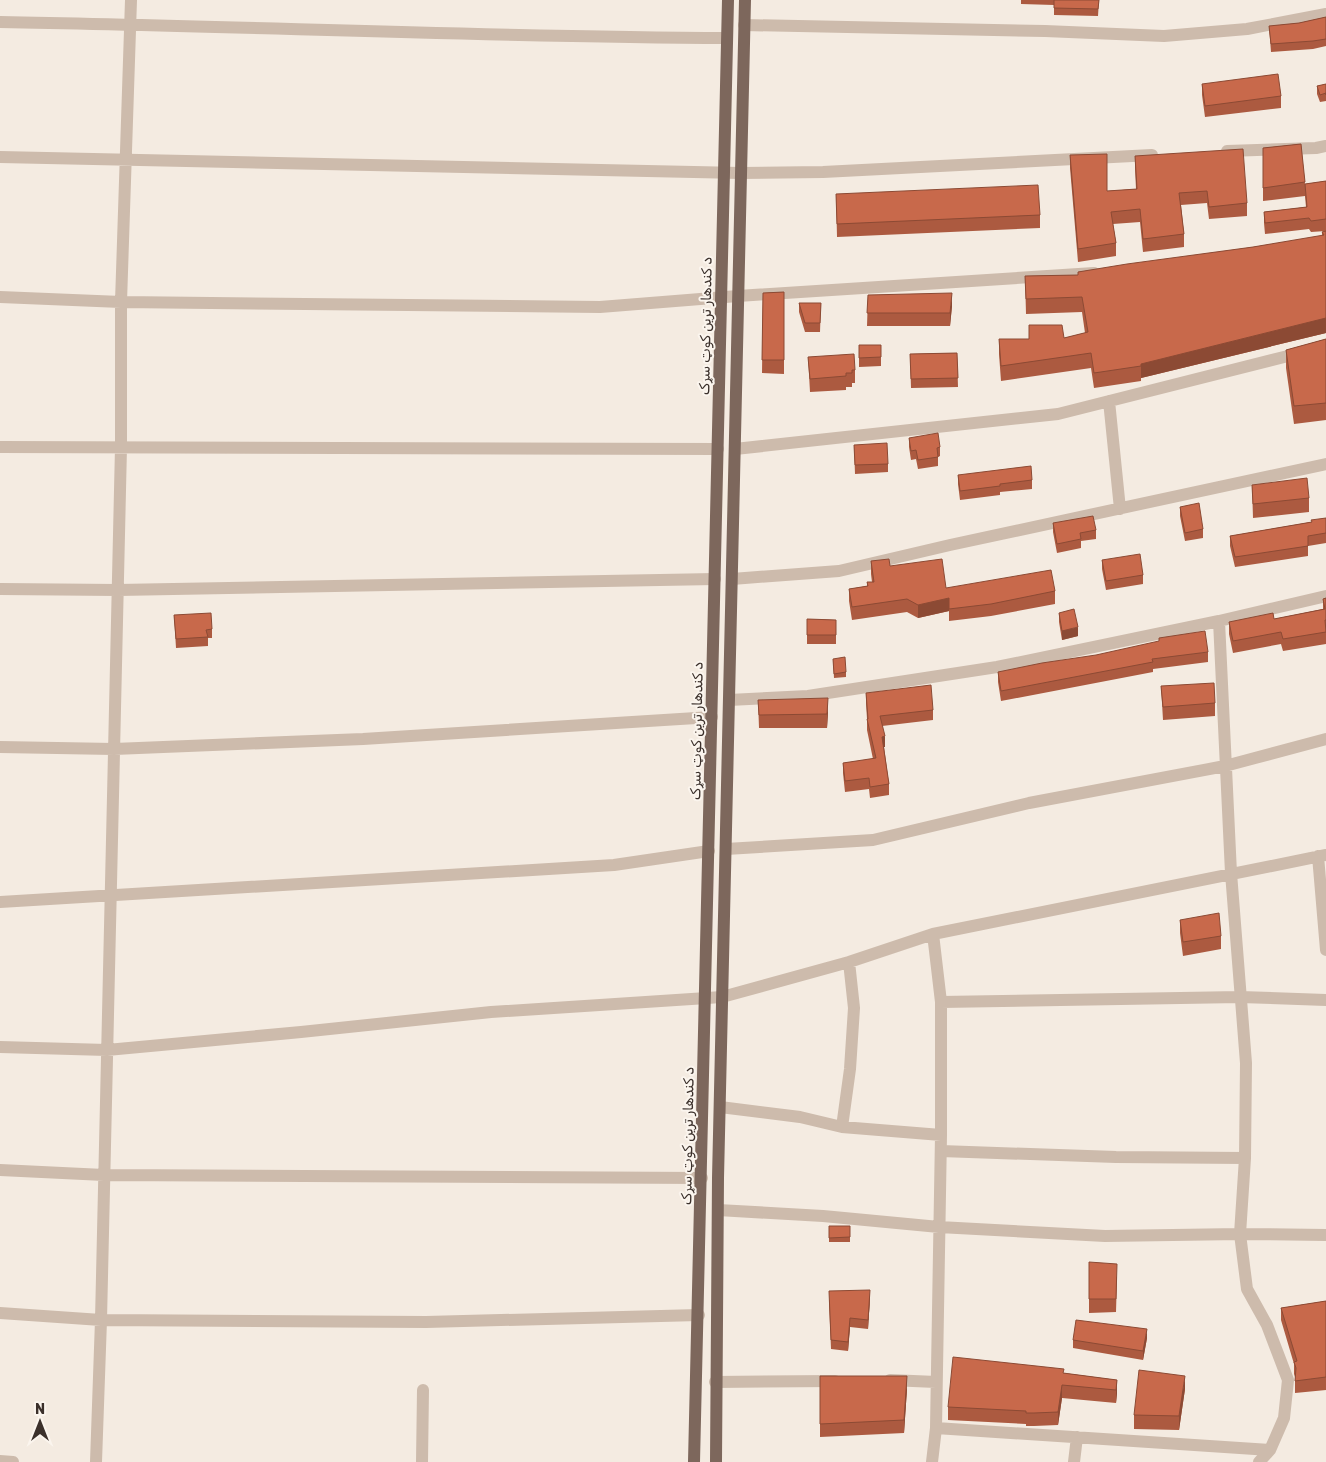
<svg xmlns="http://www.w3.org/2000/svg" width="1326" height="1462" font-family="Rubik,'Noto Sans Arabic',sans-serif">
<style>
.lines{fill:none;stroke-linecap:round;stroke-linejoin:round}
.minor{stroke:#cdbbac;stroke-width:12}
.major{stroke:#7d675c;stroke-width:12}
.wall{fill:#ac5a40}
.shaded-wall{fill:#8c4a34}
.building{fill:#c8694b;stroke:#8c4a34}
.labels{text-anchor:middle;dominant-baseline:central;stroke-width:4;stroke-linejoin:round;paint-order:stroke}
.street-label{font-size:14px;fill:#3b302b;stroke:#fbf5ee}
</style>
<rect width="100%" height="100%" fill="#f4ebe1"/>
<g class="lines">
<path class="minor" d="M0,22C242,26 484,37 727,38
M744,25L1045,31L1164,36L1247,29L1326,14
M1227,151L1316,148L1326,146
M0,157L740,173L823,172L1152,155
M0,297L121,302L600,307L738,296L1094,273
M1109,401L1120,509
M0,447L718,449
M735,449L1058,414L1296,354L1326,345
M732,579L839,571L950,545L1326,464
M0,589L118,590L715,579
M1219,621L1231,873L1246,1063L1245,1158L1240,1234L1247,1289L1267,1325L1288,1380L1284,1418L1270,1450L1259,1462
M729,700L808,696L997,667L1219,621L1326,596
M0,747L114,749L363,739L712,717
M726,849L873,840L1029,803L1225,766L1326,739
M1318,856L1326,950
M0,902L614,865L709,851
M941,1002L1240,997L1326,1000
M0,1047L107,1050L301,1032L491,1012L722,997L849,962L933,934L1326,855
M720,1107L800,1117L842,1127L941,1135
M842,1127L850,1069L854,1008L849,962
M941,1151L1116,1157L1245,1158
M0,1170L104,1175L702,1178
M718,1210L823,1216L939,1227L1105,1236L1240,1234L1326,1235
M0,1313L101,1320L426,1322L699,1315
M890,1380L936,1382
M715,1382L835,1381
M936,1428L1270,1450
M0,1461L13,1462
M96,1462L101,1320L121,447V302L131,0
M422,1462L423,1390
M932,1462L936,1428L941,1135V1002L933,934
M1074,1462L1077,1437"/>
<path class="major" d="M694,1462L728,0
M716,1462L718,1178L745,0"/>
</g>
<path class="wall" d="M1021,0H1099L1098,16L1054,15V5L1021,4Z
M1326,17V46L1313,49L1271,52L1269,26L1299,23Z
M1202,84L1281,96V108L1205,117L1202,95Z
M1326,84V103V101L1320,102L1317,94V86Z
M1301,144L1305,184L1326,181V231L1311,232L1309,229L1265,234L1264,223V212L1306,207L1305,196L1263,201V148Z
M1070,155L1107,191L1136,189L1135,168V156L1247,203V216L1209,219L1207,203L1181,205L1184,234V247L1143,252L1140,222L1113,224L1116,243V256L1078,262L1070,168Z
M836,194L1040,215V228L837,237Z
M1326,231V333L1141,378V381L1094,388L1091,368L1001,381L999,354V339H1029L1064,338L1085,333L1082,312L1026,314L1025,276L1078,275V272L1253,247L1322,236V232Z
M784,292V374L762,373L763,293Z
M868,295L952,306L950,326H867Z
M799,303H821L820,332H805L799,312Z
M1326,339V420L1294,424L1286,368V350Z
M859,345H881V366L859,367Z
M957,353L958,387L911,388L910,354Z
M808,357L855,370V383H852V387H846V390L810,392Z
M909,438L940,447V456L938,457V466L918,469L916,459L911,460L909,447Z
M854,445L888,464V472L855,474Z
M958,475L1032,480V489L1000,492V495L960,500L958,484Z
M1252,485L1309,498V512L1253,518Z
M1180,507L1203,529V538L1185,541L1180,516Z
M1326,518V543L1308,546V556L1235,567L1230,546V536L1311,522Z
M1053,523L1096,530V539L1081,541V548L1057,553L1053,532Z
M1102,560L1143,575V584L1106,590L1102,569Z
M871,561L890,566L946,588L1055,591V604L991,616L949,621V611L918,618L907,612L852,620L849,601V589L867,586V582H872L871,574Z
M1326,598V644L1283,651L1281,644L1233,653L1229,634V622L1274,619L1323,609V599Z
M1059,613L1078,636L1062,640L1059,622Z
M174,615L212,629V638H208V646L176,648Z
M807,619L836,620V644H807Z
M1208,652V662L1153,669V672L1001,701L998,682V672Z
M833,659L846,672V677L834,678Z
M1161,686L1215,703V716L1163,720Z
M866,693L933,710V720L882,726L885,747H884L889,784V795L870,798L869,789L845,792L843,773V763L873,759L867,730V719L866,703Z
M758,700L828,712L827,728H759Z
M1180,920L1221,936V949L1183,956L1180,933Z
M829,1226H850V1242H829Z
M1089,1262L1117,1277L1116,1312L1089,1313Z
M870,1298L868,1329L850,1327L848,1351L831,1349L829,1300Z
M1326,1301V1390L1295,1393V1377L1294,1374V1364L1281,1320V1308Z
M1147,1338L1143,1360L1073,1348V1340Z
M1064,1373L1117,1380V1393L1116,1403L1062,1398L1058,1425L1034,1426H1026V1424L948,1420V1407Z
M820,1376L907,1389L904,1433L820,1437Z
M1185,1389L1179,1430L1134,1429V1415Z"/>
<path class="shaded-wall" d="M952,293V306L950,326V313Z
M1326,318V333L1141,378V364Z
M949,598V611L918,618V605Z
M1078,627V636L1062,640V631Z
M828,698V712L827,728V714Z
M885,736V747H882V737Z
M870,1290V1298L868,1329V1320Z
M850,1318V1327L848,1351V1342Z
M1147,1329V1338L1143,1360V1351Z
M907,1376V1389L904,1433V1420Z
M1185,1376V1389L1179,1430V1416Z
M1117,1380V1393L1116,1403V1390Z
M1062,1385V1398L1058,1425V1412Z"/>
<path class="building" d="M1054,0H1099L1098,9L1054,8Z
M1326,17V39L1313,41L1271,44L1269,26L1299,23Z
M1278,74L1281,96L1205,106L1202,84Z
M1326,84V95V93L1320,95L1317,86Z
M1301,144L1305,182L1263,188V148Z
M1243,149L1247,203L1209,207L1207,191L1179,193L1184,234L1143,239L1140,209L1111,212L1116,243L1078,249L1070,155L1107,154V191L1137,189L1135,156Z
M1326,181V219L1311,221L1309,218L1265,223L1264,212L1307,207L1305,184Z
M1038,185L1040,215L837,224L836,194Z
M1326,231V318L1141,364V366L1094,373L1091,353L1001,366L999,339H1029V325H1062L1064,338L1088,332L1082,297L1026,299L1025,276L1078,275V272L1127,264L1253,247L1324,235L1322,232Z
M784,292V360H762L763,293Z
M952,293L950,313H867L868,295Z
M799,303H821L820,323H805Z
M1326,339V403L1294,406L1286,350Z
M859,345H881V357L859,358Z
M957,353L958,378L911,379L910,354Z
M854,354L855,370H852V373H846V376L810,379L808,357Z
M938,433L940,447L937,448L938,457L918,460L916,450L911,451L909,438Z
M887,443L888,464L855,465L854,445Z
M1031,466L1032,480L1000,484V486L960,491L958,475Z
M1307,478L1309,498L1253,504L1252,485Z
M1199,503L1203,529L1185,533L1180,507Z
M1093,516L1096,530L1080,533L1081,539L1057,544L1053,523Z
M1326,518V533L1308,536V546L1235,557L1230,536L1312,522L1311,520Z
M1140,554L1143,575L1106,581L1102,560Z
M889,559L890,566L942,559L946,588L1051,570L1055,591L991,604L949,609V598L918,605L907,599L852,607L849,589L868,586L867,582H874L871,561Z
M1326,598V620H1325L1326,632L1283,639L1281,632L1233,641L1229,622L1273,613L1274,619L1325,609L1323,599Z
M1074,609L1078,627L1062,631L1059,613Z
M211,613L212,629L206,630L208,637L176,639L174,615Z
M807,619L836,620V635H807Z
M1205,631L1208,652L1152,659L1153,662L1001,691L998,672L1042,663L1096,655L1159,641V638Z
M845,657L846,672L834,674L833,659Z
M1214,683L1215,703L1163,707L1161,686Z
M931,685L933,710L880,716L885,736L882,737L889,784L870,787L869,778L845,781L843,763L876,758L867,719H868L866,693Z
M828,698L827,714L759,715L758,700Z
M1219,913L1221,936L1183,942L1180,920Z
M829,1226H850V1237L829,1238Z
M1089,1262L1117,1264L1116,1299H1089Z
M870,1290L868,1320L850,1318L848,1342L831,1340L829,1291Z
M1326,1301V1377L1295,1381L1296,1368L1294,1362L1297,1361L1281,1308Z
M1076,1320L1147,1329L1143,1351L1073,1340Z
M953,1357L1064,1369L1063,1373L1117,1380L1116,1390L1062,1385L1058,1412L1034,1413H1026V1411L948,1407Z
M1139,1370L1185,1376L1179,1416L1134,1415Z
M820,1376H907L904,1420L820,1424Z"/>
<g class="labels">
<g class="street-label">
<text transform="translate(706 326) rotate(-89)">د کندهار ترين کوټ سړک</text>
<text transform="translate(697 731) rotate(-89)">د کندهار ترين کوټ سړک</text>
<text transform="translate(688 1136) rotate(-89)">د کندهار ترين کوټ سړک</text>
</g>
</g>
<g transform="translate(40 1422)" stroke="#fbf5ee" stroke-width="4" paint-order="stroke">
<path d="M0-4L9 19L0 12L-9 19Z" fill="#3b302b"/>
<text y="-8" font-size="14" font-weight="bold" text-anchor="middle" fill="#3b302b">N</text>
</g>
</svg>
